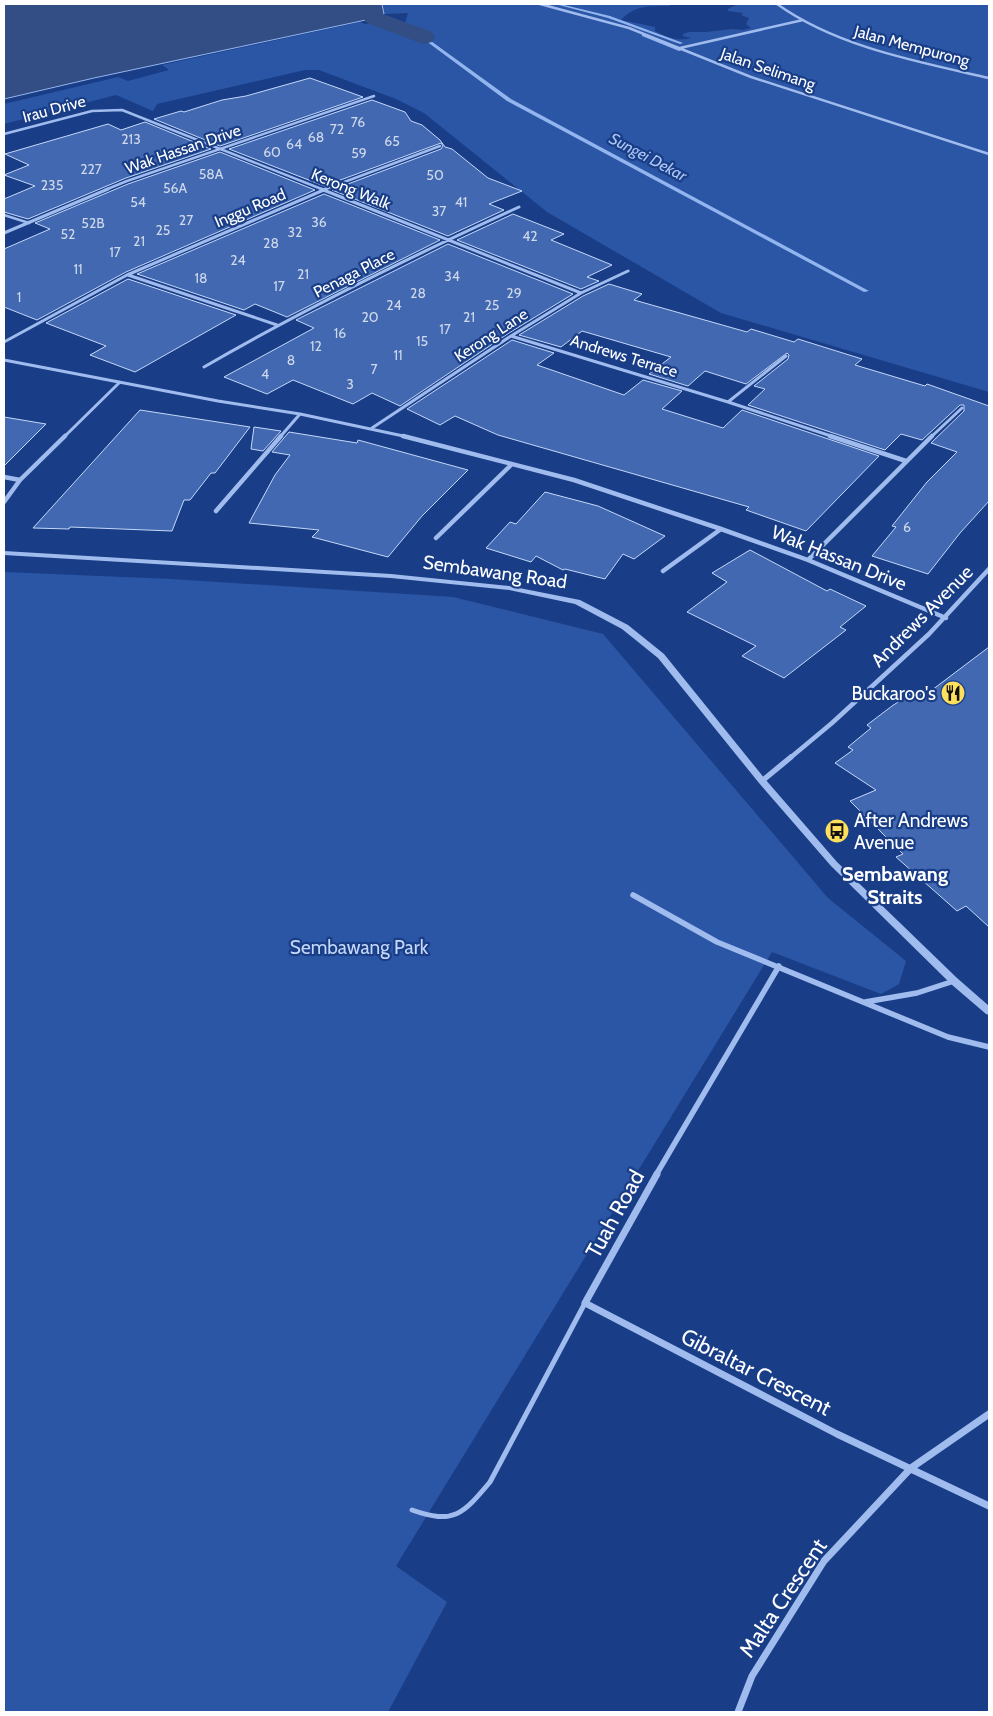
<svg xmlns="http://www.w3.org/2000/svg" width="993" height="1716" font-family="Cabin,sans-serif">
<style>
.green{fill:#2b56a5}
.water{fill:#324e84;stroke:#93b5ef}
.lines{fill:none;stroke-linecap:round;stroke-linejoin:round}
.stream{fill:#93b5ef;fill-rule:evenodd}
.river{fill:#324e84;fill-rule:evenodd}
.building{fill:#4168b0;stroke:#c5d8f9}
.service-far2{stroke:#a0bbed;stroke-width:2}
.service-far1{stroke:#a0bbed;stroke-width:2.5}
.service{stroke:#a0bbed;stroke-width:5}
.minor-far4{stroke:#a0bbed;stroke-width:2.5}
.minor-far3{stroke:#a0bbed;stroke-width:3}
.minor-far2{stroke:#a0bbed;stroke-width:4.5}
.minor-far1{stroke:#a0bbed;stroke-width:5.5}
.minor{stroke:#a0bbed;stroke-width:7}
.tertiary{fill:#a0bbed;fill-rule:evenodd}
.labels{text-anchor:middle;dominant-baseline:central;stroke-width:4.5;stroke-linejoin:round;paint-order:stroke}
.far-number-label{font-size:14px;fill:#d0d9eb}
.far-street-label{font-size:16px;fill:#fff;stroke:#193e87}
.far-water-label{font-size:16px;font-style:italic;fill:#acc6f4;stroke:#193e87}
.street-label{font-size:19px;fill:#fff;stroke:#193e87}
.poi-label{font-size:19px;fill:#fff;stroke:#193e87;text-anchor:end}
.park-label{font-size:19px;fill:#c5d8f9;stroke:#193e87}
.neighbourhood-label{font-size:20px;font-weight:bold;fill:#fff;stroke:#193e87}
.near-street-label{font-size:22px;fill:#fff;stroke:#193e87}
</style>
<rect width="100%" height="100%" fill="#193e87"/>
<path class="green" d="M382,4H671L669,6C650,6 634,5 621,20L655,27V31C666,37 679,42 691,38L683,36V34L689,32H706L732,29L743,30L751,28L746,24L749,18L741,15L743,13L728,11V9L738,4H989V392L721,313L547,212L424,113L396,99L319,70H305L157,104L153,111L116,95L4,124V104L118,77L128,81L169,70L162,65L360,22L365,24L405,23L408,13L384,14Z
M4,572L171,579L453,597L603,634L828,898L906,961L899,984L881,994L772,952L396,1566L447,1602L388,1712H4Z"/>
<path class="water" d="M4,4H382L384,14L375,18L94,78L4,99Z"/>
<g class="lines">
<path class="stream" d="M555,4H560L610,16L683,43L680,44L608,18Z
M642,34H644L682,50L679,51L642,36Z
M422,36H424L511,99L869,291L864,292L507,101L422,38Z"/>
<path class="river" d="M375,11L432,32L435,37L432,42L423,44L367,23L363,18L367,13Z"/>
</g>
<path class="building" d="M310,78L363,97L220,146L154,119L181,111L184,112L222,100L246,96Z
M372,100L405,112L411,121L422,125L440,140L445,147L452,149L488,178L522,191L489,204L504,210L448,236L332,190L441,149L443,146L441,143L324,186L229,149Z
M145,122L211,149L126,178L28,219L4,212V199L35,186L4,175L29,165L5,154L108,124L121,130Z
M220,152L315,190L126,272L37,320L4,307V249L50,229L35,223L128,184Z
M324,194L440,240L287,317L255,304L244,310L137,274Z
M513,214L564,234L551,240L612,265L587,277L599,281L581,289L457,240Z
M448,244L573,294L509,333L400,406L372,393L353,404L293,380L267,394L224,377L314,328L296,320Z
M128,279L236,315L135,372L90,355L106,346L46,323Z
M609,284L642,294L634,300L747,332L751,329L794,342L798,339L862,359L855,365L925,386L927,384L989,406V501L960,533L928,574L872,556L896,527L892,526L927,482L957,452L931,443L964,411V405H960L922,440L901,434L885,450L748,405L765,389L754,386L788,359L789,355L787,353L746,384L705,371L688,386L649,374L671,357L582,331L561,347L519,335L583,296Z
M512,340L554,353L537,365L624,395L643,380L682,391L662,409L723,428L742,410L879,456L806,531L746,510L749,507L498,435L455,416L440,425L407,409Z
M140,410L250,427L215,473H211L190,500H184L172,531L70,527L69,529L33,528Z
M4,417L46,424L4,466Z
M254,427L281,431L263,451L251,449Z
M289,432L357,443L358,440L468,470L422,516L388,557L312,537L319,530L249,523L275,475L290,455L272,452Z
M545,492L598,506L665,536L634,559L623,554L605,579L565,569L563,570L536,556L531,562L486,548L510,522L516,524Z
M750,550L827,591L830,589L866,606L840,627L846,630L784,678L742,656L756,646L687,612L727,582L712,573Z
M989,647V927L966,906L957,911L896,857L903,854L850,801L876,790L835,763L853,750L848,747L871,728L867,725L892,706L915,691L924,696Z"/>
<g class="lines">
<path class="service-far2" d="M704,4H719"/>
<path class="service-far1" d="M4,215L29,223"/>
<path class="service" d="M412,1510C454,1525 463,1514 490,1482L585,1303"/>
<path class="minor-far4" d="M540,4L629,28L751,77L989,154
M777,4C837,47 919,62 989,78
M680,48L803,20
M4,134L92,111L122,110L324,190
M105,190L127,181L374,96
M323,190L440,146"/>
<path class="minor-far3" d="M321,189L581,293
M4,233L108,189
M128,275L277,325
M511,336L728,402L834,437
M4,342L127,275L326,189
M4,360L218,401L300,414L408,437
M204,367C306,308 412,256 519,207
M728,402L786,356
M372,428L511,336L581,293L628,271
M64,437L120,382
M280,437L300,414
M931,437L962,408"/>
<path class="minor-far2" d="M403,436L574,480L721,529L808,560L946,618
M830,436L906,461
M4,477L20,480
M4,502L20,480L65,436
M216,511L281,436
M436,538L511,465
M808,560L932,436
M663,571L721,529
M790,758L832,723L929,634L989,569"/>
<path class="minor-far1" d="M762,781L791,757
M633,895L717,942L948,1037L989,1047
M865,1002L917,993L954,981
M656,1175L779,966"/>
<path class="minor" d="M657,1174L585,1303L837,1434L989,1506
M738,1712L752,1676L824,1561L911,1468L989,1414"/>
<path class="tertiary" d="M4,551L391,574L509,586L580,600L628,625L664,654L765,779L837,862L957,978L989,1006V1015L986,1014L951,984L831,866L759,783L658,658L622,629L575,604L509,590L391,578L4,555Z"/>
</g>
<defs>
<symbol id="restaurant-disc" viewBox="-11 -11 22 22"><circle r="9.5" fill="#ffe05c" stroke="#193e87"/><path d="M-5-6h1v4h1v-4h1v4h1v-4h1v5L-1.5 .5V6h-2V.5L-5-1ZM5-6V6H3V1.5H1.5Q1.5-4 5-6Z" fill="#111"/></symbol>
<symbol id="bus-disc" viewBox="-11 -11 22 22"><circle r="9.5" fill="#ffe05c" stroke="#193e87"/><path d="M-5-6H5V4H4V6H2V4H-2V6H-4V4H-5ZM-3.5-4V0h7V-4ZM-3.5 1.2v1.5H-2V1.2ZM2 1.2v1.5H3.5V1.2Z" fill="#111"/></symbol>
</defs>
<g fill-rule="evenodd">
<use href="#restaurant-disc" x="939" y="679" width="28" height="28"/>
<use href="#bus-disc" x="823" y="817" width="28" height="28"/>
</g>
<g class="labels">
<g class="far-number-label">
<text x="358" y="122">76</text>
<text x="337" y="129">72</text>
<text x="316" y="137">68</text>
<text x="131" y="139">213</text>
<text x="392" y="141">65</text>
<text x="294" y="144">64</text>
<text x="272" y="152">60</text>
<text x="359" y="153">59</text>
<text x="91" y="169">227</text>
<text x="211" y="174">58A</text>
<text x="435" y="175">50</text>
<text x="52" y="185">235</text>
<text x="175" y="188">56A</text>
<text x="138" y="202">54</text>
<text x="461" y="202">41</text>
<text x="439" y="211">37</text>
<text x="186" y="220">27</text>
<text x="319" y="222">36</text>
<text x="93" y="223">52B</text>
<text x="163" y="230">25</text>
<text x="295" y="232">32</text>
<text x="68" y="234">52</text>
<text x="530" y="236">42</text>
<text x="139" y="241">21</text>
<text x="271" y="243">28</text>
<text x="115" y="252">17</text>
<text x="238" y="260">24</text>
<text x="78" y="269">11</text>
<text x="303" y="274">21</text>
<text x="452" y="276">34</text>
<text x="201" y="278">18</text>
<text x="279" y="286">17</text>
<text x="418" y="293">28</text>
<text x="514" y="293">29</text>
<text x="19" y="297">1</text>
<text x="394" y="305">24</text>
<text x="492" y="305">25</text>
<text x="370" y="317">20</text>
<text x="469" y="317">21</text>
<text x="445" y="329">17</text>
<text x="340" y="333">16</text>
<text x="422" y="341">15</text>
<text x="316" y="346">12</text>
<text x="398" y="355">11</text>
<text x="291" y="360">8</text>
<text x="374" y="369">7</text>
<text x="265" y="374">4</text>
<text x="350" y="384">3</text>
<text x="907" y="527">6</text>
</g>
<g class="far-street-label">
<text transform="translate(912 46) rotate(15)">Jalan Mempurong</text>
<text transform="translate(768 69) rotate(19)">Jalan Selimang</text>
<text transform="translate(54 109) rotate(-15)">Irau Drive</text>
<text transform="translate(183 149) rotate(-19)">Wak Hassan Drive</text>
<text transform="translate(351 189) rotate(22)">Kerong Walk</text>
<text transform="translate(250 208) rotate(-23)">Inggu Road</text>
<text transform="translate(354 273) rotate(-27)">Penaga Place</text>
<text transform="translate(491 335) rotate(-33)">Kerong Lane</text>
<text transform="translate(624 356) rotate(17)">Andrews Terrace</text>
</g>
<g class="far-water-label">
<text transform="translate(648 157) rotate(28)">Sungei Dekar</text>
</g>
<g class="street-label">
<text transform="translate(839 558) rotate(22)">Wak Hassan Drive</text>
<text transform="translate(495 572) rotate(8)">Sembawang Road</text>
<text transform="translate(922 616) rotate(-45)">Andrews Avenue</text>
</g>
<g class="poi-label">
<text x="936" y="693">Buckaroo's</text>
<text x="854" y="820" text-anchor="start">After Andrews<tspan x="854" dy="22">Avenue</tspan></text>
</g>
<g class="park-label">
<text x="359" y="947">Sembawang Park</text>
</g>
<g class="neighbourhood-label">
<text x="895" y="874">Sembawang<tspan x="895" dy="23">Straits</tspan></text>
</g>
<g class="near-street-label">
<text transform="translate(615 1214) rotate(-61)">Tuah Road</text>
<text transform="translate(756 1372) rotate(27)">Gibraltar Crescent</text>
<text transform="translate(783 1598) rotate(-56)">Malta Crescent</text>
</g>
</g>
<rect width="993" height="1716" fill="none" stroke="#ffffff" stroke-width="10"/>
</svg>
